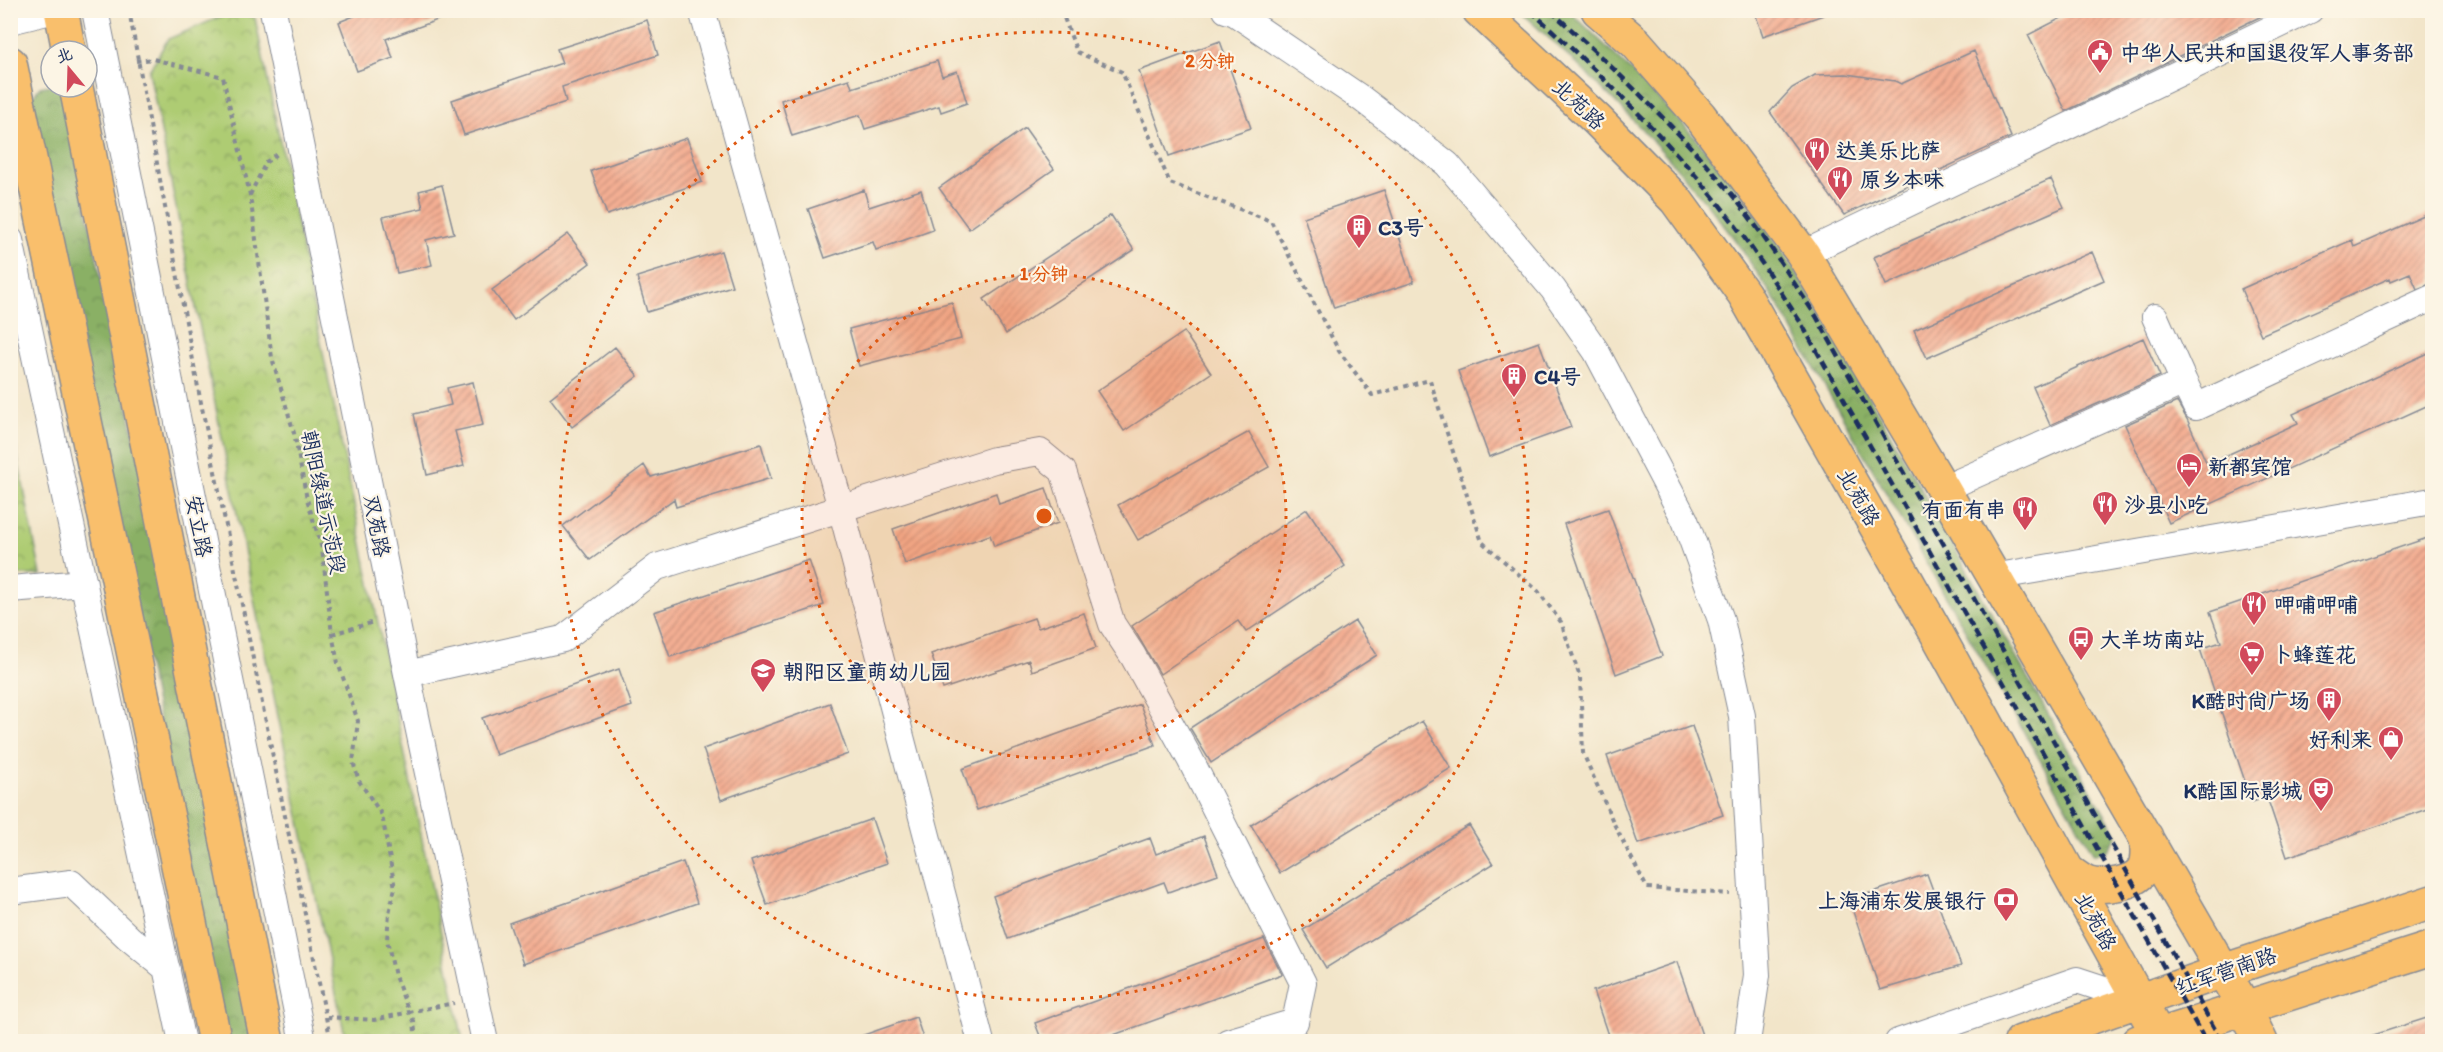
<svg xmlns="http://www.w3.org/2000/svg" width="2443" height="1052" font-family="Itim,'LXGW WenKai TC',sans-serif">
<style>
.forest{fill:url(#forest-crowns);stroke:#527062;stroke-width:1.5}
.park{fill:url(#park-crowns);stroke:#647e68;stroke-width:1.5}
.building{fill:url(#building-hatch)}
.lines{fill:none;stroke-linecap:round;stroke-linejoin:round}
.minor-casing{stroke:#868a94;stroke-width:28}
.major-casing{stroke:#868a94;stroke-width:36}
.path{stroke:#868a94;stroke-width:4;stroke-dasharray:4.5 4.5;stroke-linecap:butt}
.minor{stroke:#fff;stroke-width:26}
.major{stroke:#f9bf6c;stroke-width:33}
.rail{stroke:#1b2f5e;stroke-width:4.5;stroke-dasharray:9 4.5;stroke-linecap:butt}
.ring{fill:none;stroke:#de5710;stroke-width:3;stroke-dasharray:3 6}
.labels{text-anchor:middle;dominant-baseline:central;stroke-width:4.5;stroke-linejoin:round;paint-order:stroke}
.poi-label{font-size:21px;font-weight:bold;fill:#1b2f5e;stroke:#fcf5e5;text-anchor:start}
.street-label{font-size:21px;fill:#1b2f5e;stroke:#fcf5e5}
.centre{fill:#de5710;stroke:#fcf5e5;stroke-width:3}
.ring-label{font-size:18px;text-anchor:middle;font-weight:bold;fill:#de5710;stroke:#fcf5e5;stroke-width:4.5;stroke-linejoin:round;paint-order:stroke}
</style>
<defs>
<pattern id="forest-crowns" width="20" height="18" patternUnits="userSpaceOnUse" patternTransform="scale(1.5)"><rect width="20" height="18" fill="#8ab065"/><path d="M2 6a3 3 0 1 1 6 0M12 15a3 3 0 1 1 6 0" fill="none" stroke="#709056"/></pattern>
<pattern id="park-crowns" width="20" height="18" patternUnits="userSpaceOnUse" patternTransform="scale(1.5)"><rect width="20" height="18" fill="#aecc73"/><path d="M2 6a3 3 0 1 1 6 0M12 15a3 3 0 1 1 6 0" fill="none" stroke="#8da662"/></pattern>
<pattern id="building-hatch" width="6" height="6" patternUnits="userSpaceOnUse" patternTransform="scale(1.5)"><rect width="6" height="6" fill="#f4af93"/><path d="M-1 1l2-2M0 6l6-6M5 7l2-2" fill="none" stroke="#c58f7b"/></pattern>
</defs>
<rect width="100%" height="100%" fill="#fcf5e5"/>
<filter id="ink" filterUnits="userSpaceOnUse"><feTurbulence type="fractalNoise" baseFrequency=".0167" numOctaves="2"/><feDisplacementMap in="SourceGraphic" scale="12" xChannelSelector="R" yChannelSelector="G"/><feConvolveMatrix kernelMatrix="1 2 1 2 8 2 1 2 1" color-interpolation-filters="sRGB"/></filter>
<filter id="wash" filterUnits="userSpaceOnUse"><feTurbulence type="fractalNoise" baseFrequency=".008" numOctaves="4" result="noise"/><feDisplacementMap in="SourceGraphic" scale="24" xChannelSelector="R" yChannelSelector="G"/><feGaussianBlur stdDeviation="1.35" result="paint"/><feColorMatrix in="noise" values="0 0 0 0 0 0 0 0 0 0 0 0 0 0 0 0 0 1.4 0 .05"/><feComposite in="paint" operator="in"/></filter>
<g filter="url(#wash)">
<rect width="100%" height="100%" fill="#f2e5c9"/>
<path class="forest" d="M1519,11H1568L1580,21C1625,65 1670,108 1710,155C1765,218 1808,291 1850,363L2117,836L2107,850L2094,854L1778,305C1764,284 1750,261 1735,240C1673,156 1597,80 1519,11Z
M51,85L62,91L260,1041H225L32,98L40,87Z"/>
<path class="park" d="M234,11L255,18L463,1041H346L260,630L149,71L168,39Z
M11,424L41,575H11Z"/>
<g id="blocks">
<path class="building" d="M369,10H459V12L386,39L393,58L357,71L339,22Z
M1754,10H1828L1829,13L1763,36Z
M2077,10H2274L2066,111L2028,35Z
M647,20L658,55L562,87L566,102L464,135L452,100L562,63L557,49Z
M1220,41L1251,128L1169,156L1139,71Z
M1974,51L2011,137L1844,215L1770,112L1792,88L1815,75L1846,74L1895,81L1901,84Z
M937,61L942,76L957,71L967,103L941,112L939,106L865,129L860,115L792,136L781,100L849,79L852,88Z
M1025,128L1054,169L969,229L939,188Z
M687,138L702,182L607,215L591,171Z
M2051,179L2064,207L1886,285L1874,257Z
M442,185L454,233L426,240L432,265L397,273L383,217L423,208L419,191Z
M864,190L869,207L921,190L933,230L876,250L873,242L825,258L808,209Z
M1384,190L1414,282L1334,308L1304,217Z
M2433,212V283L2417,289L2410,273L2391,281L2390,278L2261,335L2241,289L2352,240L2354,247Z
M1111,215L1134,250L1006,334L984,299Z
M568,234L590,263L514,320L492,290Z
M721,251L732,286L647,312L637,277Z
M2092,252L2104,280L1927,358L1914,330Z
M952,302L961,339L859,366L849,329Z
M1184,332L1211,373L1124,431L1097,391Z
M2143,338L2160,376L2050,425L2033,387Z
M1539,342L1571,427L1489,457L1458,371Z
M615,347L638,376L572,427L550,398Z
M2433,351V403L2169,523L2125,425L2177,402L2187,419L2207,464L2298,423L2293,414Z
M473,382L483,425L455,431L464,466L427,475L414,414L451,405L447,388Z
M1249,432L1269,467L1138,540L1118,505Z
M761,444L771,478L676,507L674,499L590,560L563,526L644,465L651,477Z
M1046,488L1058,523L994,546L990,535L905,564L893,529L996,493L999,504Z
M1307,509L1345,566L1246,632L1238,621L1160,674L1132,626Z
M1608,509L1662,656L1616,674L1564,524Z
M2433,536V807L2287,857L2267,797L2252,802L2200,649L2221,642L2210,612Z
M809,560L824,605L670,657L654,612Z
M1084,613L1096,648L1032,671L1029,660L943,689L931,654L1034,618L1038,628Z
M1355,621L1377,655L1211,763L1190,728Z
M619,669L632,706L496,755L482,718Z
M830,703L848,754L721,800L703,749Z
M1140,704L1155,745L977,810L962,769Z
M1422,721L1451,768L1280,873L1251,825Z
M1692,726L1723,815L1638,844L1607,756Z
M872,819L887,863L767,905L751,861Z
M1469,825L1493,864L1326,968L1303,930Z
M1204,836L1218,874L1168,892L1164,882L1008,939L993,896L1150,838L1156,854Z
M683,862L697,903L523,964L509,923Z
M1927,874L1961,966L1880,990L1849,900Z
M1264,939L1282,974L1097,1041H1042L1035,1023Z
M1677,962L1704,1041H1610L1593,991Z
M2433,1016V1041H2364V1038Z
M916,1017L924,1041H852V1039Z"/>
</g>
</g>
<g filter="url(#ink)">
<use href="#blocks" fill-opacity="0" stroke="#868a94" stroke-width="1.5"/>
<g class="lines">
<defs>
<path id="minor" d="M95,10L303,1042
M273,10L407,674L485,1042
M702,10L841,508L981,1042
M1226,10L1235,13L1362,99L1447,164L1553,289L1596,351L1685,520L1721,620L1742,716L1757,975L1747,1042
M10,21L55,10
M10,240L182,1042
M1803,254L2310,10
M2155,317L2184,382
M1943,489L2184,382L2196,407L2432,298
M1993,577L2432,501
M10,589L84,583
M407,674L563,639L657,567L994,460L1040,452L1063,471L1112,624L1133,656L1190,759L1303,983L1295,1022L1228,1042
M10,891L71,883L129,938L167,969
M1898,1042L2077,980L2141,1001"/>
<path id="major" d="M61,10L69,51
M1479,10L1597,120L1676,200L1744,294L1936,632L2162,1042
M1598,10L1636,43L1700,116L1803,254L1943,489L2244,1007L2261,1042
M10,63L215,1042
M76,87L267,1042
M2069,872C2075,876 2082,882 2089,884C2105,888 2133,884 2143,870C2149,860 2147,848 2146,837
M2021,1042L2223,971L2432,902
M2138,1042L2432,948"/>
</defs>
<use href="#minor" class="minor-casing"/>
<use href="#major" class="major-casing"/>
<path class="path" d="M129,10L199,393L331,1042
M1061,10L1077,52L1122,72L1170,183L1271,221L1339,351L1372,395L1430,380L1482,542L1538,591L1561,622L1580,677L1583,753L1614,824L1647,888L1730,894
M136,61L153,59L223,77L250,195L272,358L294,433L307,499L322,549L332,634L338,663L358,721L353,762L359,781L382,815L395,888L389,913L387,940L395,976L409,1012L454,1003
M250,195L266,162L279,153
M332,634L374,622
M327,1017L374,1020L409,1012L414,1021L416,1042"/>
<use href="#minor" class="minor"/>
<use href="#major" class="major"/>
<path class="rail" d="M1530,10C1601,75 1671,141 1729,217C1755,251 1778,288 1801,323L2206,1042
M1550,10C1617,71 1685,135 1741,206C1768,241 1791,279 1816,316L2222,1042"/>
</g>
</g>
<circle cx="1044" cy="516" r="242" fill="#de5710" fill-opacity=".12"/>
<g class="ring">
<circle cx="1044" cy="516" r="242"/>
<circle cx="1044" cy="516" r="484"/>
</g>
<defs>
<symbol id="civic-pin" viewBox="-11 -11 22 30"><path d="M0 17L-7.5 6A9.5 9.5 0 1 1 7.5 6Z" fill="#d1495b" stroke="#fcf5e5"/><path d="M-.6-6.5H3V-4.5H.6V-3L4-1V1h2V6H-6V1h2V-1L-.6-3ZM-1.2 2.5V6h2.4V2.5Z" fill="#fff"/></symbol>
<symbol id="restaurant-pin" viewBox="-11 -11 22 30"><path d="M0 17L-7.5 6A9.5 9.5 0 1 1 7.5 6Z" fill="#d1495b" stroke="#fcf5e5"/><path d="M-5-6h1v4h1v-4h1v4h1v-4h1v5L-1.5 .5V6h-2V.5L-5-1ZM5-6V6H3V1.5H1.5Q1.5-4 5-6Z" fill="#fff"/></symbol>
<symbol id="building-pin" viewBox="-11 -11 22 30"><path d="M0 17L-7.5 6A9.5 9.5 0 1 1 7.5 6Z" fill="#d1495b" stroke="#fcf5e5"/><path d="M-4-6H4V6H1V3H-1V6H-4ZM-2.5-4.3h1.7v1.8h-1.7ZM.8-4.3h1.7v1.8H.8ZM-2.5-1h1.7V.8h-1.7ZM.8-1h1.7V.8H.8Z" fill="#fff"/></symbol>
<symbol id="hotel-pin" viewBox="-11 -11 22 30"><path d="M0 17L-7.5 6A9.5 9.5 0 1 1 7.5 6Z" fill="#d1495b" stroke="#fcf5e5"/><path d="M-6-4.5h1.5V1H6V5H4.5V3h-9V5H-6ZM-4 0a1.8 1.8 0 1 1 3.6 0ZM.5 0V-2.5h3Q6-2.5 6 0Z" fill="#fff"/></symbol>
<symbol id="bus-pin" viewBox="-11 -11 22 30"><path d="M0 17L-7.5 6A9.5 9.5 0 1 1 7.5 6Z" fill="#d1495b" stroke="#fcf5e5"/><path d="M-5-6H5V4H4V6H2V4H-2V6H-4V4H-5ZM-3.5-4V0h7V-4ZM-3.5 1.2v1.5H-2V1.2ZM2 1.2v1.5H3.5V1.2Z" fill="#fff"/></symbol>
<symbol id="supermarket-pin" viewBox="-11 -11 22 30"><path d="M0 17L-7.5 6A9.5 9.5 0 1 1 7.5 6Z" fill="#d1495b" stroke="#fcf5e5"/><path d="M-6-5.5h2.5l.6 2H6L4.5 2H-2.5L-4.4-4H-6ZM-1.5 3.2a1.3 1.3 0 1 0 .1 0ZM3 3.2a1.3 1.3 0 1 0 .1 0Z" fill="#fff"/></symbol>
<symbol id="school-pin" viewBox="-11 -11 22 30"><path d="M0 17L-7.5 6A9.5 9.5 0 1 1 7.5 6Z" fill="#d1495b" stroke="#fcf5e5"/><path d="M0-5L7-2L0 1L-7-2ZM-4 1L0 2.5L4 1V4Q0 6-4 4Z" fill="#fff"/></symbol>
<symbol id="shop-pin" viewBox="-11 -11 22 30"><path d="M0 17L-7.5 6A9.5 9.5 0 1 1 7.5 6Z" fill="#d1495b" stroke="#fcf5e5"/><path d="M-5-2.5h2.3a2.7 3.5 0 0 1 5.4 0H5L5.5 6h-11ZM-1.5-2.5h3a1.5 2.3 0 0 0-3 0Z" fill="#fff"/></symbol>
<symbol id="theatre-pin" viewBox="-11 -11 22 30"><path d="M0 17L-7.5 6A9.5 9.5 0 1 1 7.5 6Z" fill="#d1495b" stroke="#fcf5e5"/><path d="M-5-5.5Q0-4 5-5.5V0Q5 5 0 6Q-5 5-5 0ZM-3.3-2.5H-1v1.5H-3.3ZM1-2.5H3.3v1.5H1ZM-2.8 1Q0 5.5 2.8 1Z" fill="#fff"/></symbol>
<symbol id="bank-pin" viewBox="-11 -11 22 30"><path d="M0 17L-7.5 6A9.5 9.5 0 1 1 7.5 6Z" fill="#d1495b" stroke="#fcf5e5"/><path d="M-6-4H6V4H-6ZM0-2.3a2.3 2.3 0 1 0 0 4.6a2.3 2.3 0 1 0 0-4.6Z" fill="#fff"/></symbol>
</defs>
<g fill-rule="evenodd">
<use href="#civic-pin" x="2085" y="37" width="30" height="40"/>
<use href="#restaurant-pin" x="1802" y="135" width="30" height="40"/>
<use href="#restaurant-pin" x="1825" y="164" width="30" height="40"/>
<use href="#building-pin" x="1344" y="212" width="30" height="40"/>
<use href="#building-pin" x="1499" y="361" width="30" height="40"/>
<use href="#hotel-pin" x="2174" y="451" width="30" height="40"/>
<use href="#restaurant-pin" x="2090" y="489" width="30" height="40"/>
<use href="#restaurant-pin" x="2010" y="494" width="30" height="40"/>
<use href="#restaurant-pin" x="2239" y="589" width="30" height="40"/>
<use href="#bus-pin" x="2066" y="624" width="30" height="40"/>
<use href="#supermarket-pin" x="2237" y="639" width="30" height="40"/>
<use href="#school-pin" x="748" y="656" width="30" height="40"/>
<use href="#building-pin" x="2314" y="685" width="30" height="40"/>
<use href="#shop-pin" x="2376" y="724" width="30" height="40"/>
<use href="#theatre-pin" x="2306" y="775" width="30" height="40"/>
<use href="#bank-pin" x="1991" y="885" width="30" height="40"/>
</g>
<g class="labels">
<g class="poi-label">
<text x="2120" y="52">中华人民共和国退役军人事务部</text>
<text x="1836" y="150">达美乐比萨</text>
<text x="1860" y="179">原乡本味</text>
<text x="1378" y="227">C3号</text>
<text x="1534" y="376">C4号</text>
<text x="2208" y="466">新都宾馆</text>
<text x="2124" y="504">沙县小吃</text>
<text x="2006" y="509" text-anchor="end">有面有串</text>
<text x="2274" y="604">呷哺呷哺</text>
<text x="2100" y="639">大羊坊南站</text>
<text x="2272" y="654">卜蜂莲花</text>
<text x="783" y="671">朝阳区童萌幼儿园</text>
<text x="2310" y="700" text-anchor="end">K酷时尚广场</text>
<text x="2372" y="739" text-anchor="end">好利来</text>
<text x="2302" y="790" text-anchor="end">K酷国际影城</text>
<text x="1986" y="900" text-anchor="end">上海浦东发展银行</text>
</g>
<g class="street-label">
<text transform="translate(1579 104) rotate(43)">北苑路</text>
<text transform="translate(1859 497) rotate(60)">北苑路</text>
<text transform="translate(324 502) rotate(78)">朝阳绿道示范段</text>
<text transform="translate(199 526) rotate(79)">安立路</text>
<text transform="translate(377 526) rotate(79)">双苑路</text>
<text transform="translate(2096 921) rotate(61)">北苑路</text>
<text transform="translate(2226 971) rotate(-19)">红军营南路</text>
</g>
</g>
<circle cx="1044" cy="516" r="9" class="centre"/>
<g class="ring-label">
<text x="1210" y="67">2 分钟</text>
<text x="1044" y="280">1 分钟</text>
</g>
<rect width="2443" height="1052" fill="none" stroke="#fcf5e5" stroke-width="36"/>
<g transform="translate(69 69) rotate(341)"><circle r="28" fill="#fcf5e5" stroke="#a2a6af" stroke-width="1.5"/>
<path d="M0-4.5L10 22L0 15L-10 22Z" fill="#d1495b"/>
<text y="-9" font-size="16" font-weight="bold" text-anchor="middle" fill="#1b2f5e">北</text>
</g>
</svg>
